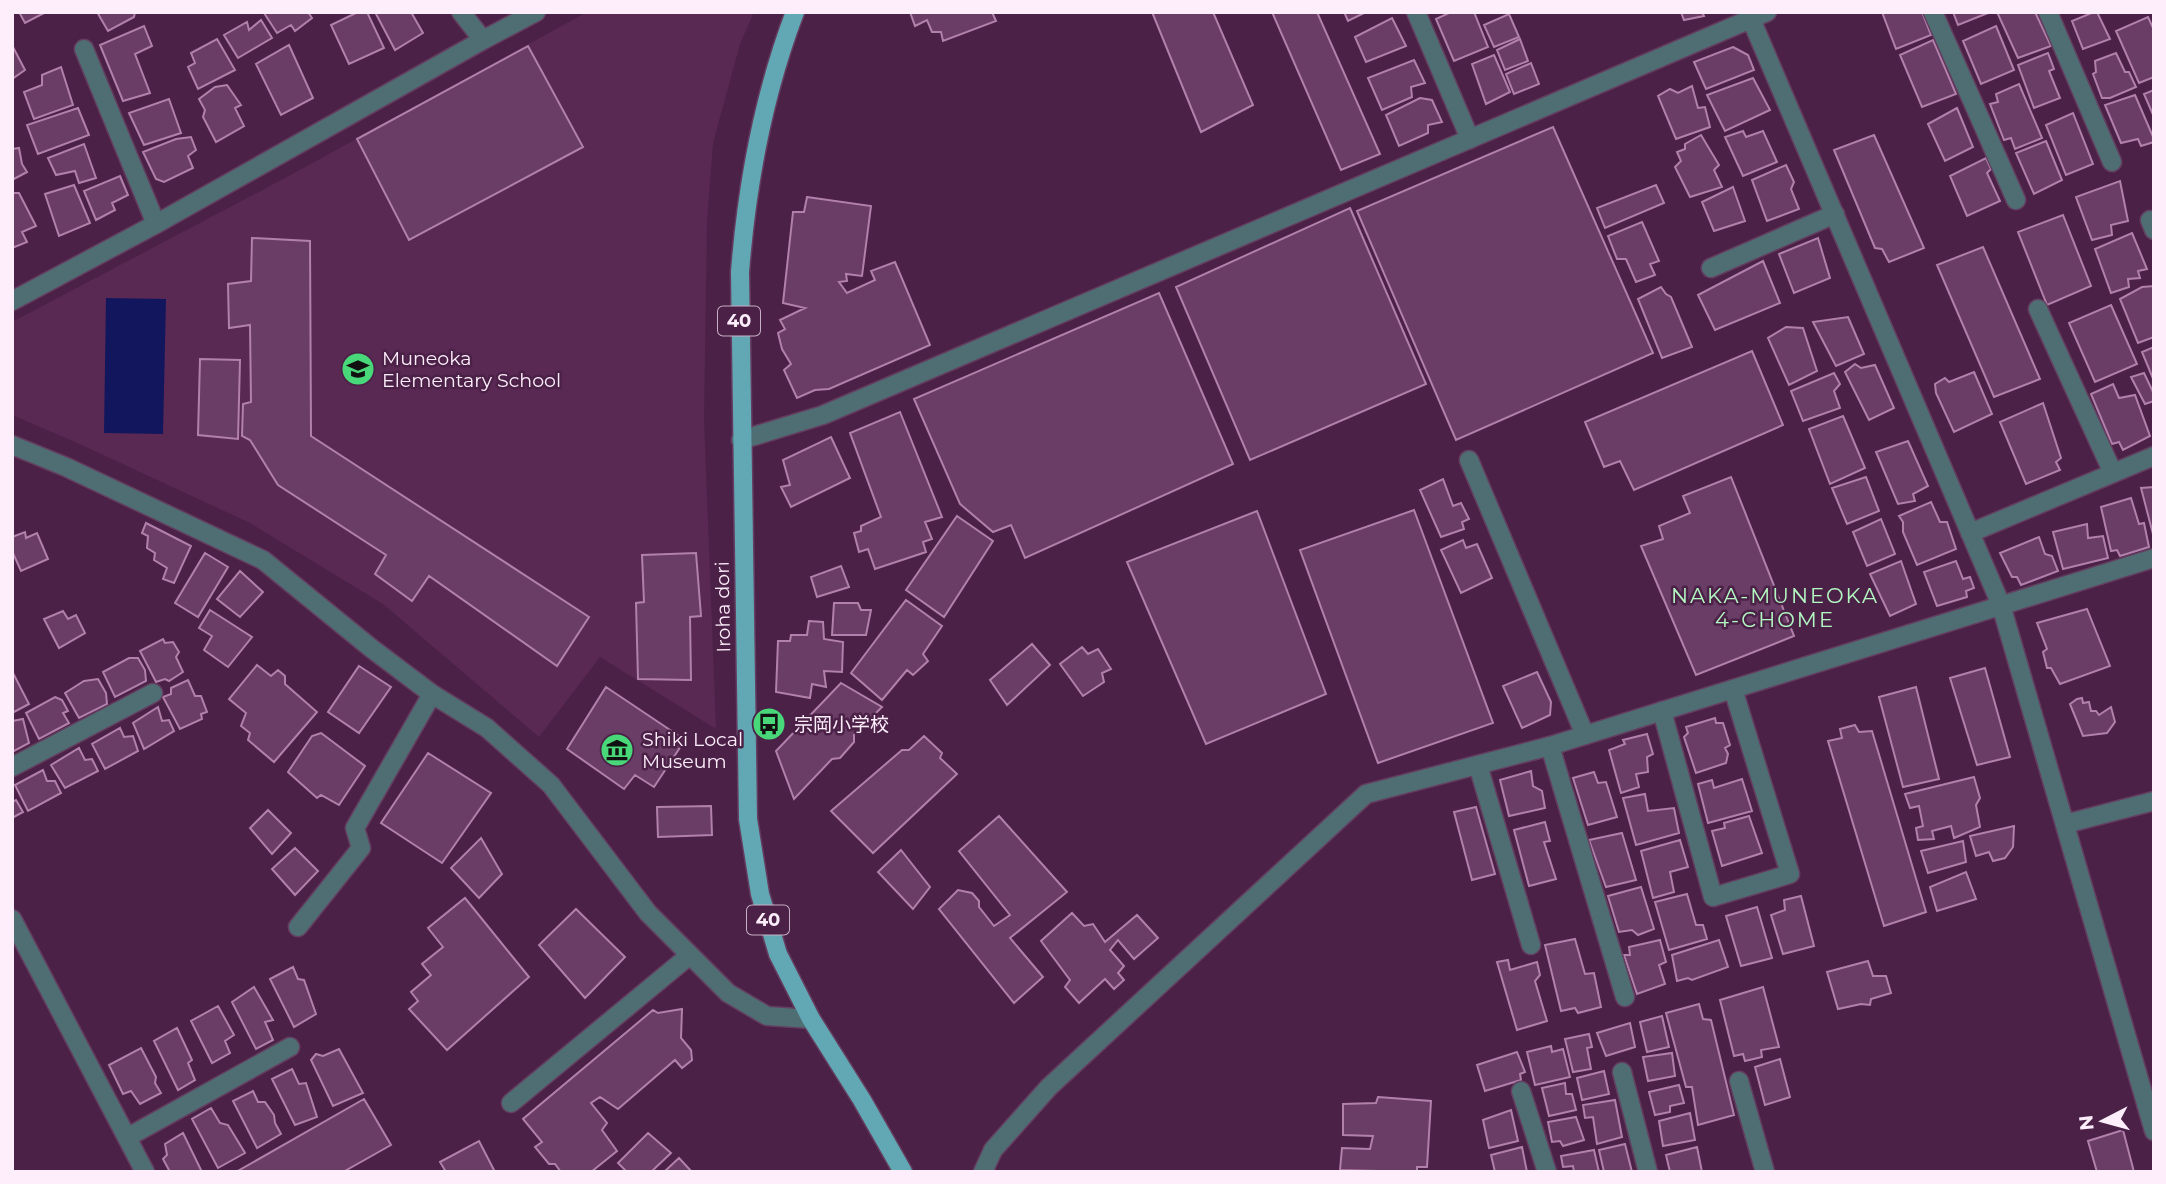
<svg xmlns="http://www.w3.org/2000/svg" width="2166" height="1184" font-family="Montserrat,'Noto Sans JP',sans-serif">
<style>
.built{fill:#592954}
.water{fill:#12175d}
.building{fill:#693d65;stroke:#b180ab;stroke-width:2}
.lines{fill:none;stroke-linecap:round;stroke-linejoin:round}
.service-casing{stroke:#643e60;stroke-width:21}
.minor-casing{stroke:#643e60;stroke-width:21}
.primary-casing{stroke:#643e60;stroke-width:21}
.service{stroke:#4e6e74;stroke-width:18}
.minor{stroke:#4e6e74;stroke-width:18}
.primary{stroke:#62a7b4;stroke-width:18}
.labels{text-anchor:middle;dominant-baseline:central;stroke-width:5;stroke-linejoin:round;paint-order:stroke}
.shield{fill:#4b2147;stroke:#c8b0c6;stroke-width:2}
.shield-label{font-size:18px;font-weight:bold;fill:#feeefc}
.poi-label{font-size:19px;fill:#feeefc;stroke:#4b2147;text-anchor:start}
.street-label{font-size:19px;fill:#feeefc;stroke:#4b2147}
.neighbourhood-label{font-size:21px;letter-spacing:2px;fill:#b3f7c2;stroke:#4b2147}
</style>
<rect width="100%" height="100%" fill="#4b2147"/>
<path class="built" d="M587,12H754L740,44L713,143L707,222L704,420L716,729L600,657L539,737L383,604L250,523L73,441L12,415V322L287,177Z"/>
<path class="water" d="M106,298L166,299L163,434L104,433Z"/>
<path class="building" d="M19,12H46L25,23Z
M97,12H135L134,17L108,31Z
M266,12H308L312,18L295,31L291,25L277,33L264,13Z
M358,12H367L384,48L349,64L331,25Z
M375,12H411L423,33L395,50Z
M910,12H992L996,21L943,41L941,32H932L927,20L915,26Z
M1152,12H1213L1253,105L1201,132Z
M1272,12H1317L1380,154L1341,170Z
M1344,12H1366L1348,21Z
M1451,12H1474L1488,47L1454,61L1436,19Z
M1681,12H1702L1704,16L1684,20Z
M1882,12H1922L1931,35L1896,49Z
M1953,12H1988V13L1958,25Z
M1997,12H2035L2051,46L2018,58Z
M2094,12H2097L2110,39L2083,49L2072,21Z
M1509,14L1519,37L1494,47L1484,25Z
M2148,17L2154,30V77L2139,83L2116,31Z
M1392,18L1406,46L1366,62L1355,37Z
M261,20L272,38L238,58L224,35L247,22L249,30Z
M144,26L152,46L135,54L150,93L123,101L100,45Z
M1996,26L2014,70L1981,84L1963,41Z
M217,39L235,70L198,89L188,67L195,63L191,53Z
M1520,39L1528,61L1505,70L1497,50Z
M1933,40L1956,94L1922,107L1900,55Z
M289,45L313,98L281,115L256,64Z
M528,46L583,147L409,240L357,139Z
M13,47L25,70L12,79V48Z
M1733,47L1748,55L1754,70L1706,89L1694,62Z
M2048,53L2054,69L2049,71L2060,98L2034,108L2018,65Z
M2116,53L2125,72H2129L2136,87L2110,98H2102L2093,74L2096,72L2095,61Z
M1494,55L1510,92L1486,104L1472,64Z
M1414,60L1425,83L1411,87L1412,97L1382,110L1368,78Z
M1531,63L1539,84L1514,94L1506,74Z
M61,67L73,105L34,119L24,92L42,85V75Z
M1753,78L1770,110L1725,131L1707,95Z
M2019,84L2042,138L2015,149L2011,138L2004,140L1990,104L1998,102L1996,94Z
M227,85L241,105L235,108L244,126L216,142L203,117L205,110L199,99L215,87Z
M1692,86L1698,108L1705,107L1710,127L1676,139L1658,96L1670,89L1678,93Z
M2154,90V117L2144,94Z
M2135,95L2154,139V142L2141,146L2138,139L2121,143L2105,105Z
M1420,98L1432,100L1442,122L1428,125V133L1399,146L1386,115Z
M169,99L181,133L144,145L129,113Z
M78,108L89,135L38,154L27,125Z
M1957,108L1973,147L1945,161L1928,124Z
M2073,113L2093,164L2066,175L2046,125Z
M1553,127L1653,353L1456,440L1357,211Z
M1743,131L1746,137L1763,131L1777,162L1743,176L1725,137Z
M1701,135L1719,165L1714,170L1722,187L1690,197L1675,167L1681,161L1677,152L1685,149V144Z
M1874,135L1924,248L1889,262L1882,249L1875,248L1834,150Z
M191,137L196,150L188,156L193,168L164,182L156,179L143,152L176,139Z
M2046,141L2062,180L2034,194L2016,153Z
M84,144L96,178L79,183L75,171L56,175L48,158Z
M19,148L22,164L27,172L12,180V149Z
M1986,158L1991,169L1987,173L2000,201L1967,216L1950,176Z
M1786,165L1794,182L1791,189L1799,209L1767,221L1752,180Z
M120,176L128,195L112,203L115,210L96,220L84,191Z
M2120,181L2128,221L2111,225L2112,235L2092,240L2076,197Z
M74,185L90,223L59,236L45,194Z
M1656,185L1664,203L1605,228L1597,208Z
M1733,187L1745,221L1714,231L1702,202Z
M12,193H19L36,226L22,232L27,242L12,248Z
M807,197L871,206L862,276L846,274L847,281L839,282L847,293L875,280L871,271L895,262L930,345L829,389L815,390L797,398L784,370L791,364L782,349L778,333L785,329L780,320L805,308L783,303L793,212H804Z
M1350,208L1426,384L1250,460L1176,287Z
M2063,215L2091,286L2047,305L2018,232Z
M1642,222L1659,261L1650,264L1655,275L1636,282L1626,259H1617L1608,236Z
M2132,233L2147,269L2138,271L2140,278L2128,279L2129,287L2111,293L2095,249Z
M252,238L310,241L311,436L589,617L557,666L429,576L412,601L375,574L386,555L278,485L250,440L242,436L243,404L251,402L250,325L229,328L228,284L251,281Z
M1818,238L1830,278L1794,293L1779,254Z
M1983,247L2040,379L1994,397L1937,265Z
M1763,261L1780,303L1715,330L1698,295Z
M2154,286V337L2138,343L2120,299L2142,287Z
M1661,287L1666,294L1671,297L1692,347L1662,358L1638,299Z
M1159,293L1233,464L1025,558L1011,525L993,532L960,504L914,399Z
M2111,305L2137,364L2095,382L2069,323Z
M1848,317L1864,354L1836,366L1813,322Z
M1786,327L1803,328L1817,371L1789,385L1768,338Z
M2154,347V381L2142,352Z
M1752,351L1783,425L1634,490L1620,461L1604,467L1585,422Z
M200,359L240,360L238,439L198,435Z
M1855,364L1861,368L1875,365L1894,408L1869,420L1845,372Z
M1974,372L1992,414L1954,432L1936,393L1935,384L1945,378L1949,382Z
M1834,373L1840,384L1834,391L1840,408L1803,421L1791,391Z
M2144,373L2154,394V401L2145,404L2131,377Z
M2113,384L2119,398L2135,395L2150,436L2123,450L2119,442L2112,444L2091,394Z
M2043,403L2061,458L2056,462L2060,470L2026,484L2000,422Z
M900,412L942,517L925,522L932,539L923,542L926,552L875,569L868,549L859,552L854,533L861,531V526L881,517L850,433Z
M1843,416L1865,468L1830,484L1809,429Z
M831,437L850,478L791,507L781,487L790,485L783,460Z
M1908,441L1928,486L1913,494L1915,501L1898,504L1876,452Z
M1731,477L1794,636L1696,675L1641,546L1663,539L1659,526L1690,513L1683,496Z
M1866,477L1879,511L1847,524L1832,488Z
M1443,479L1453,506L1461,503L1469,519L1462,522L1464,529L1441,537L1420,490Z
M2154,487V538L2141,488Z
M2131,498L2139,524L2144,523L2149,547L2120,556L2117,550L2111,551L2101,507Z
M1931,502L1940,522H1947L1956,549L1917,565L1903,532V522L1899,516Z
M1414,510L1493,723L1378,763L1300,550Z
M1257,511L1326,694L1206,744L1127,562Z
M957,516L993,541L944,617L906,590Z
M1881,519L1895,554L1867,566L1853,532Z
M146,523L191,546L174,583L163,579L167,568L154,560L155,553L147,548L148,536L142,533Z
M2087,524L2088,538L2103,536L2108,558L2063,569L2053,532Z
M25,532L26,538L37,533L48,559L21,571L12,551V537Z
M2039,537L2045,554L2052,556L2058,571L2021,585L2017,577H2012L2000,553Z
M1463,540L1466,548L1477,544L1492,578L1461,593L1441,550Z
M205,553L228,567L198,617L175,603Z
M696,553L701,616L690,617L691,680L638,679L636,603L644,602L642,555Z
M1901,561L1916,604L1890,616L1870,574Z
M1956,561L1963,579L1970,577L1974,588L1966,591L1967,597L1937,606L1924,572Z
M841,566L849,587L817,597L811,577Z
M240,571L263,592L240,617L217,599Z
M906,600L942,626L923,654L928,661L913,675L907,670L882,700L851,673Z
M834,603H858L861,610H871L866,635H832Z
M2087,609L2110,666L2060,684L2051,668H2047L2043,652L2047,649L2037,623Z
M210,610L252,637L228,667L204,650L212,636L199,628Z
M63,611L68,619L76,615L85,633L59,648L44,619Z
M809,621L823,622L824,639L843,642L842,672L824,671L826,687L812,684L810,698L776,692L778,641H790L791,635H807Z
M163,639L165,643L173,642L179,652L176,657L183,672L169,681L165,679L156,682L140,651Z
M1032,644L1050,665L1007,705L990,680Z
M1082,647L1088,654L1098,649L1111,669L1102,673L1104,682L1083,696L1060,664Z
M129,658H138L145,670L146,681L115,697L103,672Z
M257,665L271,676L278,670L285,676V684L317,712L274,762L248,740L250,733L241,726L246,713L229,699Z
M359,666L391,687L359,733L328,712Z
M1985,668L2010,757L1977,765L1950,678Z
M12,671L29,704L12,713Z
M1537,672L1551,702L1550,715L1522,728L1503,686Z
M98,679L106,693L107,704L79,718L65,693L84,681Z
M188,680L195,696H201L207,712L201,714L202,719L180,729L163,697L171,694V688Z
M841,683L882,707L854,735V742L840,758L832,759L794,799L776,751Z
M606,687L685,740L654,787L635,775L624,789L567,749Z
M1916,687L1939,779L1903,787L1879,697Z
M55,697L62,700L68,711L63,713L69,723L39,739L26,713Z
M2082,698L2083,703L2089,702L2091,711H2096L2099,715L2111,707L2115,722L2107,733L2083,736L2070,704L2077,699Z
M158,707L162,721L169,720L174,731L144,749L133,723Z
M1715,718L1716,723H1723L1730,745L1725,748L1728,754L1726,763L1696,773L1684,737L1688,733L1686,727Z
M23,719L29,743L12,752V721Z
M1855,725L1859,732L1872,731L1926,912L1884,926L1828,741L1842,738L1840,729Z
M120,728L124,737L133,736L138,751L105,769L92,744Z
M321,733L365,766L339,805L321,795L317,798L288,772L312,736Z
M1647,734L1653,754L1647,757L1648,772L1636,774L1639,787L1621,793L1609,750L1625,744L1623,740Z
M924,736L942,753L940,758L957,774L873,853L831,811L902,750H909Z
M79,748L85,760L92,759L98,771L65,788L51,765Z
M428,753L491,793L442,863L381,823Z
M43,770L47,781H55L61,793L28,811L15,785Z
M1531,771L1533,786L1542,791L1545,808L1509,816L1500,780Z
M1594,772L1598,783L1606,782L1617,817L1588,825L1573,778Z
M1974,777L1980,798L1976,805L1980,827L1954,838L1951,826L1932,831L1934,839L1918,840L1916,828L1923,826L1919,806L1910,808L1905,794Z
M1742,779L1752,811L1708,823L1698,784L1712,780L1714,788Z
M1645,794L1648,811L1674,808L1679,833L1636,845L1623,798Z
M16,800L23,812L12,818V802Z
M711,806L712,835L658,837L657,807Z
M1476,807L1495,874L1472,880L1454,812Z
M268,810L291,833L272,854L250,828Z
M999,816L1067,892L1010,938L1043,977L1014,1003L939,909L958,890L972,893L979,901V907L994,926L1010,915L959,851Z
M1749,816L1762,853L1722,866L1712,831L1725,828L1724,823Z
M1545,822L1550,841L1544,842L1556,879L1529,886L1514,830Z
M2014,826L2013,847L2005,858L1993,861L1989,852L1976,856L1970,836Z
M1622,833L1636,880L1606,887L1589,840Z
M481,838L502,874L479,898L451,868Z
M1680,840L1688,867L1670,872L1674,892L1653,898L1641,851Z
M1963,841L1966,862L1928,873L1921,851Z
M295,848L318,871L295,895L272,869Z
M901,850L930,887L913,909L878,872Z
M1966,872L1976,899L1937,911L1930,887Z
M1641,887L1654,929L1638,935L1632,930L1619,932L1608,896Z
M1687,894L1696,925H1703L1707,939L1669,950L1655,902Z
M1801,896L1814,946L1783,954L1771,915L1785,910L1784,900Z
M465,898L529,977L447,1050L409,1009L418,1001L411,992L431,975L422,964L443,947L428,928Z
M1757,907L1772,958L1741,966L1726,916Z
M576,909L625,957L585,998L539,945Z
M1072,913L1084,926L1093,924L1105,942L1137,915L1158,938L1134,959L1118,940L1110,950L1124,966L1118,973L1124,980L1114,989L1105,979L1079,1003L1065,987L1070,980L1041,941Z
M1575,939L1585,974L1594,973L1601,1007L1578,1013L1575,1008L1561,1011L1545,945Z
M1660,940L1666,962L1659,965L1665,984L1637,994L1624,955H1630L1629,947Z
M1719,940L1728,967L1692,980L1688,978L1677,981L1672,955Z
M1508,960L1510,970L1537,962L1540,975L1535,981L1547,1021L1517,1030L1497,962Z
M1868,961L1873,976H1886L1891,993L1871,999L1870,1005L1861,1004L1838,1009L1827,972Z
M293,967L298,979L304,980L316,1014L294,1027L270,979Z
M254,987L273,1020L265,1022L273,1040L256,1049L232,1002Z
M1763,987L1779,1047L1761,1050L1762,1057L1745,1061L1743,1054L1734,1056L1720,1000Z
M1699,1004L1703,1019L1711,1020L1734,1115L1698,1125L1692,1087H1686L1666,1013Z
M218,1006L234,1035L225,1041L230,1053L212,1063L191,1021Z
M682,1009L681,1038L691,1050L692,1060L682,1068L675,1060L618,1109L600,1097L591,1103L607,1123L602,1130L617,1151L591,1172H561L555,1164H549L535,1147L542,1142L523,1119L653,1010L658,1013Z
M1662,1016L1669,1047L1647,1052L1640,1022Z
M1630,1023L1635,1047L1606,1056L1597,1033Z
M177,1028L192,1060L188,1063L195,1080L178,1090L154,1041Z
M1589,1034L1592,1047L1587,1048L1591,1069L1573,1072L1565,1039Z
M1551,1046L1552,1052L1563,1049L1570,1077L1535,1085L1527,1052Z
M141,1048L156,1077L155,1083L161,1093L140,1104L131,1091L123,1094L109,1065Z
M339,1049L363,1093L333,1106L311,1060L316,1054L323,1056Z
M1517,1052L1525,1072L1520,1074L1521,1080L1485,1091L1477,1065Z
M1672,1053L1675,1076L1648,1081L1643,1057Z
M1780,1059L1790,1097L1765,1105L1755,1067Z
M292,1069L299,1084L306,1083L317,1117L295,1125L272,1079Z
M1604,1071L1609,1094L1582,1100L1577,1078Z
M1565,1083L1566,1094H1572L1576,1110L1549,1116L1542,1088Z
M1679,1085L1684,1103L1670,1106V1112L1655,1115L1649,1092Z
M253,1091L258,1102H265L274,1115L275,1123L281,1134L257,1148L233,1101Z
M1378,1097L1431,1101L1427,1167H1417V1172L1340,1170L1342,1148L1370,1149L1373,1136L1343,1135V1104L1376,1103Z
M364,1099L391,1145L343,1172H236Z
M1615,1100L1622,1137L1597,1144L1593,1117L1585,1118L1583,1105Z
M211,1108L220,1123L228,1125L245,1153L218,1168L192,1119Z
M1511,1110L1518,1141L1489,1148L1483,1120Z
M1690,1113L1695,1140L1663,1146L1659,1121Z
M1576,1117L1584,1140L1563,1146L1560,1141L1552,1142L1548,1122Z
M2123,1130L2134,1172H2097L2088,1141Z
M183,1133L202,1172H170L163,1159L167,1155L165,1144Z
M648,1133L671,1153L651,1172H627L618,1163Z
M479,1141L495,1172H446L440,1162Z
M1625,1144L1632,1172H1604L1599,1150Z
M1522,1147L1527,1172H1495L1491,1155Z
M1697,1147L1702,1172H1670L1666,1155Z
M1594,1150L1599,1172H1574L1573,1166L1563,1167L1561,1156Z
M679,1158L692,1172H664Z"/>
<g class="lines">
<defs>
<path id="service" d="M1416,12L1470,139
M1933,12L2016,200
M2048,12L2112,162
M84,49L156,224
M2150,220L2154,230
M1711,268L1835,214
M2038,309L2113,473
M1469,460L1585,735
M1662,711L1713,897L1790,874L1733,689
M1550,746L1625,997
M1478,765L1531,945
M12,767L153,693
M298,927L361,848L355,828L432,694
M1622,1072L1648,1172
M1739,1081L1765,1172
M1521,1091L1547,1172
M128,1137L290,1047"/>
<path id="minor" d="M461,12L483,40
M1748,12L2001,605L2154,1131
M12,301L156,224L483,40L536,12
M741,440L823,415L1767,12
M12,445L66,467L263,560L371,648L432,694L487,728L551,785L648,913L728,993L767,1016L811,1019
M1970,533L2154,456
M2065,824L2154,801
M12,919L145,1172
M511,1103L690,955
M983,1172L993,1150L1049,1087L1366,794L1550,746L2154,558"/>
<path id="primary" d="M795,12C763,96 747,183 740,272L748,819L760,894L778,954L811,1019L862,1100L903,1172"/>
</defs>
<use href="#service" class="service-casing"/>
<use href="#minor" class="minor-casing"/>
<use href="#primary" class="primary-casing"/>
<use href="#service" class="service"/>
<use href="#minor" class="minor"/>
<use href="#primary" class="primary"/>
</g>
<defs>
<symbol id="school-disc" viewBox="-11 -11 22 22"><circle r="9.5" fill="#48d779" stroke="#4b2147"/><path d="M0-5L7-2L0 1L-7-2ZM-4 1L0 2.5L4 1V4Q0 6-4 4Z" fill="#111"/></symbol>
<symbol id="bus-disc" viewBox="-11 -11 22 22"><circle r="9.5" fill="#48d779" stroke="#4b2147"/><path d="M-5-6H5V4H4V6H2V4H-2V6H-4V4H-5ZM-3.5-4V0h7V-4ZM-3.5 1.2v1.5H-2V1.2ZM2 1.2v1.5H3.5V1.2Z" fill="#111"/></symbol>
<symbol id="museum-disc" viewBox="-11 -11 22 22"><circle r="9.5" fill="#48d779" stroke="#4b2147"/><path d="M0-6L6-3V-2H-6V-3ZM-5-1h2V3h-2ZM-1-1h2V3h-2ZM3-1h2V3H3ZM-6 4H6V6H-6Z" fill="#111"/></symbol>
</defs>
<g fill-rule="evenodd">
<use href="#school-disc" x="339" y="350" width="38" height="38"/>
<use href="#bus-disc" x="750" y="705" width="38" height="38"/>
<use href="#museum-disc" x="598" y="731" width="38" height="38"/>
</g>
<g class="labels">
<g class="shield">
<rect x="718" y="306.5" width="42" height="29" rx="5"/>
<rect x="747" y="905.5" width="42" height="29" rx="5"/>
</g>
<g class="shield-label">
<text x="739" y="321">40</text>
<text x="768" y="920">40</text>
</g>
<g class="poi-label">
<text x="382" y="358">Muneoka<tspan x="382" dy="22">Elementary School</tspan></text>
<text x="794" y="724">宗岡小学校</text>
<text x="642" y="739">Shiki Local<tspan x="642" dy="22">Museum</tspan></text>
</g>
<g class="street-label">
<text transform="translate(723 607) rotate(-91)">Iroha dori</text>
</g>
<g class="neighbourhood-label">
<text x="1775" y="595">NAKA-MUNEOKA<tspan x="1775" dy="24">4-CHOME</tspan></text>
</g>
</g>
<rect width="2166" height="1184" fill="none" stroke="#feeefc" stroke-width="28"/>
<g transform="translate(2103 1121) rotate(264)" stroke="#4b2147" stroke-width="5" paint-order="stroke">
<path d="M0-5L12 26L0 18L-12 26Z" fill="#feeefc"/>
<text y="-10" font-size="19" font-weight="bold" text-anchor="middle" fill="#feeefc">N</text>
</g>
</svg>
